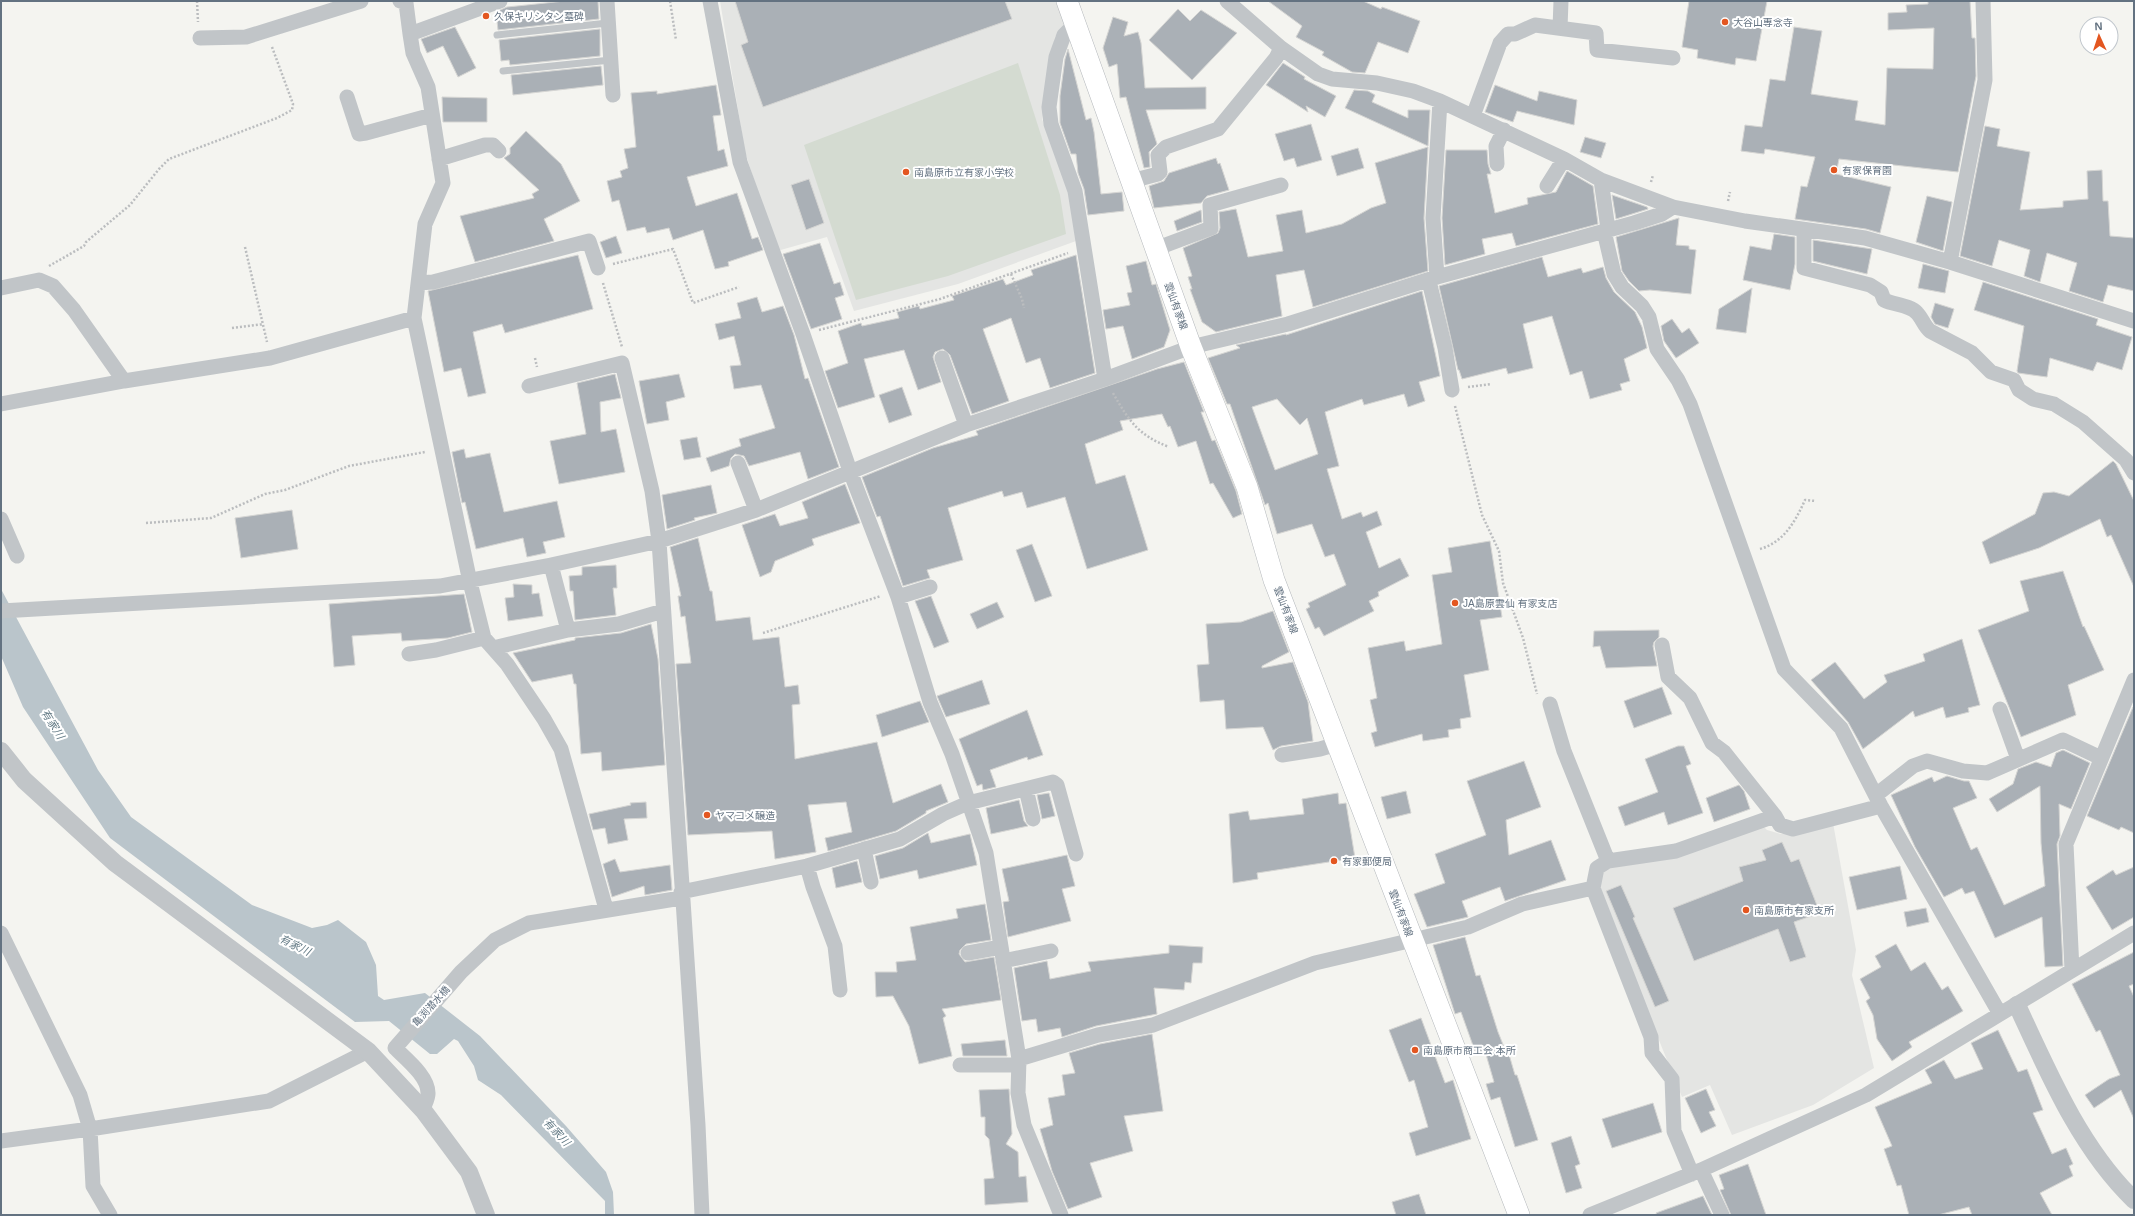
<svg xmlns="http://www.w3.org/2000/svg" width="2135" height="1216" font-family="Arial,'Noto Sans JP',sans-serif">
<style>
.built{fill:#e4e5e3}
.green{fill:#d4dbd1}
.water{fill:#bac5cb}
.building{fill:#aab0b6;stroke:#d5d5d3;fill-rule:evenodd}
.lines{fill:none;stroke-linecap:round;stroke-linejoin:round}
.secondary-casing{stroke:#b4b8bc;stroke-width:22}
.path{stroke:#bbbdbf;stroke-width:2.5;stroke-dasharray:2 2;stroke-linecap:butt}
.service{stroke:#c1c5c8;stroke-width:7}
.minor{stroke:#c1c5c8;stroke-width:15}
.tertiary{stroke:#c1c5c8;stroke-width:18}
.secondary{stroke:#fff;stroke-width:21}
.poi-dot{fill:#e35620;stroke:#fff;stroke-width:1.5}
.labels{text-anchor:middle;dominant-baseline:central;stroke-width:4;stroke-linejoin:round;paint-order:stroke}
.poi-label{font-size:10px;fill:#637281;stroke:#fff;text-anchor:start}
.street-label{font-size:10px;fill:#637281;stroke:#fff}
.water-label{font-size:11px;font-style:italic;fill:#637a85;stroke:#fff}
</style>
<rect width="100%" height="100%" fill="#f4f4f0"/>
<path class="built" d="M720,1H1059L1066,26L1055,37L1042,119L1068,191L1076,241L958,284L854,311L827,237L777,251L745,152Z
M1833,823L1856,950L1852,975L1874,1068L1813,1105L1732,1135L1710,1085L1682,1097L1597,887L1600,870L1762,825L1767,830L1781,834Z"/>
<path class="green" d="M1018,63L1060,195L1066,234L948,276L856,300L804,145Z"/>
<path class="water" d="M1,589L98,770L131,817L252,905L312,928L327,925L338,920L366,942L376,965L378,996L384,1000L425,993L480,1036L566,1126L606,1172L613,1192L614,1215H605V1201L501,1095L478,1080L474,1066L458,1041L454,1039L437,1054H430L389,1021L355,1022L110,838L23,707L1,656Z"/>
<path class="building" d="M565,1H598L599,19L498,30L496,12L507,7Z
M735,1H1005L1012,19L763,107L741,45L748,42Z
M1268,1H1363L1381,9L1382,7L1420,21L1408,53L1378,42L1365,73L1352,72L1322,55L1324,52L1296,37L1302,26Z
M1689,1H1767L1756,61L1736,58L1735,65L1697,58L1698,50L1682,47Z
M1928,1H1970L1972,38H1975L1976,76L1958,172L1839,159L1836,174L1891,187L1880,233L1866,229L1795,219L1801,186L1807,187L1815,157L1765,149L1764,154L1741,151L1745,125L1762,127L1770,79L1785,81L1794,27L1822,31L1811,94L1858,101L1855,120L1885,125L1887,68L1933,69L1934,28L1888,30V13L1907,12L1906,5L1928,4Z
M1178,9L1190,21L1201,10L1237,33L1192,80L1149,40Z
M1113,17L1128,22L1124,36L1138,32L1141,43L1145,88L1206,87V109L1146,110L1157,144L1149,152L1150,167L1144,168L1126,97L1120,98L1117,64L1109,67L1103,48Z
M455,27L476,68L458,77L443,46L427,53L421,39Z
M600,29V56L510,65L509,60L501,61L499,40Z
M1068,49L1086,120L1091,118L1094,132L1101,194L1122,192L1124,211L1088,215L1084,189L1078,173L1076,154H1071L1060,123V96L1065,59Z
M1283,63L1305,77L1304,79L1336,96L1325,117L1306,106L1308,112L1266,85Z
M601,66L603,85L513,95L511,75Z
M716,85L721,115L713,116L718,151L724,149L728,166L687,177L696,206L737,193L752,239L758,237L763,250L728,262L729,266L715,269L703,230L673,240L669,228L647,233L645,227L627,231L619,200L612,202L607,181L622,177L620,171L628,168L624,149L636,147L631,93L657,91V94Z
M1495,85L1537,101L1539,91L1577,100L1574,125L1517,111L1513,122L1485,112Z
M1354,90L1368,91L1375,95L1372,102L1408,118V110H1430L1428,146L1345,108Z
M442,97L487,98V122H443Z
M1311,124L1322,160L1297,167L1294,158L1284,161L1275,134Z
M1985,126L2000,129L1997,146L2030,152L2020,210L2063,207V201L2088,199L2087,171L2102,170L2103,201H2108L2110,236L2134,238V291L2108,285L2103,302L2069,291L2077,263L2047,253L2040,282L2024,276L2030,250L1999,240L1992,266L1960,256Z
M526,131L561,164L580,201L544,219L554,241L475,262L460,216L534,198L532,194L539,190L504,158L510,154V148Z
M1585,137L1606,143L1601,158L1580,152Z
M1428,147L1424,218L1428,271L1313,307L1304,270L1276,275L1282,316L1216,332L1202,322L1190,289H1192L1188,277L1192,276L1183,248L1218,233L1220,228L1219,212L1236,209L1248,257L1283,251L1276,215L1302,210L1306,233L1342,224L1371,208L1386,203L1375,163Z
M1358,148L1364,168L1337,176L1331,156Z
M1446,150H1487L1488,164L1491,174H1487L1495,213L1528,204L1527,198L1556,192L1567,171L1593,186L1598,224L1516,246L1512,233L1482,239L1485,254L1445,265L1442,218Z
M1216,158L1218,164L1220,163L1229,190L1207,196L1201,203L1154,208L1149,186L1164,181L1169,173Z
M809,179L824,223L806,230L791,185Z
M1612,195L1647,207L1648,209L1616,219Z
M1927,196L1952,202L1943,251L1916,242Z
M1201,210L1202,222L1177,231L1174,221Z
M1679,218L1676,245L1689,246V249L1696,250L1691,294L1650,290L1639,291L1629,281L1622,271L1616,237Z
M1774,234L1795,237V264L1790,290L1743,280L1750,246L1771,250Z
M616,236L622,253L606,258L600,242Z
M1813,240L1872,249L1867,274L1813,261Z
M820,243L834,284L840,282L844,295L835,298L842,319L811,329L783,254Z
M578,255L593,309L505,333L502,324L473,332L486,393L468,397L461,368L444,372L428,291Z
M1076,255L1095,373L1050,388L1040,358L1026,363L1011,318L983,329L1009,401L972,414L950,355L943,349L935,352L933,357L941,382L918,390L904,350L864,359L875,397L838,408L825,371L848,363L838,331L861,323L862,326L899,318L897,312L919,306L920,309L954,300L952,296L1003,279L1006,285L1033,275L1031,270Z
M1542,257L1548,277L1581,268L1583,273L1603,267L1606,278L1614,292L1635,312L1642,327L1647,348L1624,359L1630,381L1620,384L1622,390L1590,399L1582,371L1570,375L1552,316L1523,324L1533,368L1508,374L1506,368L1462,379L1459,370H1458L1439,286Z
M1146,261L1152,285L1156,284L1170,330L1164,347L1132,359L1123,326L1106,329L1103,310L1130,305L1127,293L1132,292L1126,266Z
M1923,264L1949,271L1945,293L1918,288Z
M1983,282L2098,319L2096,325L2132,337L2122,370L2097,362L2093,371L2050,358L2047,377L2018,373L2017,371L2024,326L1974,310Z
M1752,288L1746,333L1716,329L1719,309Z
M1422,291L1440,376L1419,382L1425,401L1408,407L1404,394L1364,405L1362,399L1325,412L1339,466L1327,469L1342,519L1361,512L1363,517L1377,511L1382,525L1366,532L1379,568L1400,558L1409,576L1378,592L1379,596L1369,601L1374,611L1324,636L1319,627L1315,629L1306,609L1310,607L1308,603L1346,585L1334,554L1325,557L1312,524L1277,534L1268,503L1265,505L1230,404H1227L1208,358L1240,348L1236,345L1286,334V335ZM1277,399L1300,425L1307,418L1318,454L1275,470L1252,407Z
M757,297L762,312L783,306L794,335L805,379L808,378L839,467L808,479L800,452L749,466L744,456L735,454L731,458L729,466L711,472L706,458L741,446L739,439L775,428L761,385L734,389L730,366L741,365L734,336L719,340L715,324L741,318L737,303Z
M1935,303L1954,309L1948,328L1935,324L1931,317Z
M1672,319L1682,333L1689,328L1699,343L1676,358L1664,341L1661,326Z
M1184,362L1204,412H1201L1212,441L1215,440L1236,491L1242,514L1233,518L1213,483L1210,484L1196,441L1178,447L1170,426L1168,427L1162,414L1120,421L1123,430L1085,444L1096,484L1125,475L1148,550L1087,569L1065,497L1027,508L1022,492L1004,497L1002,491L948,508L963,560L927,570L930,578L903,586L880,516L877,517L862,477L933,448L978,435L976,431L1157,369Z
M615,374L621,398L600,402L601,432L616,429L625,472L559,484L550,441L586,434L577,383Z
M679,374L685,397L666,402L669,420L647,424L639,381Z
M902,387L912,415L889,423L879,395Z
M697,437L701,457L684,460L680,440Z
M464,449L466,458L490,453L504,512L557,501L565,537L543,542L546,553L527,557L523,538L476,549L465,502L462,503L452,452Z
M2113,461L2116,464L2134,501V587L2111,535L2107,537L2100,519L2039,548L1990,564L1982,542L2035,514L2043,493L2054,492L2069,496Z
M845,484L860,523L812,539L814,545L775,561L771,572L760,577L742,525L775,514L780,526L808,518L802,502Z
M711,485L717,513L694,518L695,520L667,529L662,495Z
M292,510L298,549L241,558L235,518Z
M698,538L710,591H712L716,621L750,617L753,640L779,637L785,687L798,685L800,704L792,705L795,759L877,742L893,803L941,784L948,802L926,811V813L896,831L828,851L825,838L852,832L846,802L808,805L816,852L775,859L772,831L688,835L676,664L691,663L685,616L681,617L678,596H681L670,547Z
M1490,541L1502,617L1480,620L1489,670L1464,675L1471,717L1460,719L1461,728L1448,730L1449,737L1423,741L1422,734L1375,747L1371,733L1377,731L1370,700L1377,698L1368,648L1404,641L1406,651L1442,644L1432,575L1452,572L1448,548Z
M1032,544L1052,596L1035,602L1016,550Z
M616,565L617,588H613L616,615L575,620L573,591H570L569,576L582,575V567Z
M2063,571L2083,627L2084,626L2104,670L2068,685L2076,715L2021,737L1978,630L2029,611L2020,581Z
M513,584L532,585V594L539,593L543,616L508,621L505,598L514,597Z
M464,594L472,632L448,638L402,641L401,633L352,636L355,665L334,667L329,604Z
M931,596L949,642L934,648L915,601Z
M997,602L1004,617L977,629L970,614Z
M1273,611L1289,652L1262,666V668L1293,662L1308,702L1313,741L1281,746L1273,750L1263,727L1226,729L1224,700L1200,702L1197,665L1209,664L1206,624L1241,622Z
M651,624L658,659L665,765L602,771L601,752L581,754L576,684H574L572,674L532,682L513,653L575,640V638L621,633Z
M1659,630V637L1654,642L1653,646L1657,666L1606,668L1600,646L1593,647L1594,631Z
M1962,639L1980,705L1968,708L1969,712L1946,718L1943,707L1915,717L1913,711L1863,749L1848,722L1811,680L1835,662L1864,699L1887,682L1884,675L1925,661L1923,654Z
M982,680L990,704L946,717L937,696Z
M1662,687L1672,714L1634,728L1624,701Z
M920,701L929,722L882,737L876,715Z
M2133,707H2134V833L2121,827L2119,830L2087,816Z
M1027,710L1043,755L1028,760L1027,757L990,770L996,787L983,790L982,784L977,786L959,739Z
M1678,746H1684L1691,764L1686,766L1703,813L1668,825L1664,812L1625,826L1618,807L1658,792L1645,759Z
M2063,750L2090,763L2071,809L2059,804L2060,836L2057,844L2063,966L2045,967L2042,917L1995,938L1974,891L1965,894L1962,888L1944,897L1915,847L1891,795L1932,777L1934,782L1947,776L1964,781H1969L1977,798L1953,808L1971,850L1977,847L2004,905L2045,886L2041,843L2040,786L1997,812L1989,799L2013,784L2018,769L2036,762L2051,767L2056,753Z
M1524,761L1541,807L1506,820L1509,855L1551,840L1566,880L1505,901L1500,887L1462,901L1468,917L1427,927L1414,894L1445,883L1435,854L1486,835L1467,781Z
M1739,785L1744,791L1750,809L1714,822L1706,798Z
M1406,791L1411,813L1387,819L1381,797Z
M1049,793L1055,816L1042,819L1037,795Z
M1338,793L1339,804L1346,803L1355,858L1257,873L1258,879L1233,883L1229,814L1248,811L1250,820L1304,814L1302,799Z
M1019,800L1024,821L1028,826L991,834L986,808Z
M646,802L647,818L624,819L628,840L608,844L605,828L593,830L589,814L631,805L630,803Z
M928,833L931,843L970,834L977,865L919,879L917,870L880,879L875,856L903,848Z
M1782,842L1791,862L1799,859L1820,913L1794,922L1806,957L1790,962L1778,929L1694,961L1673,908L1743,881L1739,867L1766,860L1762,850Z
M1067,855L1075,886L1062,889L1071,921L1008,937L1003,902L1009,901L1002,869Z
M615,859L620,872L670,865L672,890L645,895L644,886L612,897L603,864Z
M857,861L862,882L836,888L832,868Z
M1900,866L1907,899L1857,910L1849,877Z
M2134,867V917L2112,930L2086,887L2113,870L2116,875Z
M1621,885L1635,917L1633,918L1669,1001L1655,1007L1606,891Z
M985,904L991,940L966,944L960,950L959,954L965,962L994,957L1001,1000L942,1009L946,1016L943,1018L952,1056L919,1064L909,1026L893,996L876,997L875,972H897L896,962L916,960L910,927L958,918L956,909Z
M1926,908L1929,922L1907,927L1904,912Z
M1465,937L1476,976L1480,975L1498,1032L1506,1052L1508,1051L1515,1075H1517L1538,1140L1515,1147L1500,1097L1491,1100L1486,1084L1494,1082L1485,1051L1476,1054L1461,1012L1455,1014L1433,945Z
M1896,944L1911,971L1925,962L1942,990L1948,986L1963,1011L1909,1042L1912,1047L1892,1061L1877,1039L1873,1015L1866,1001L1870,998L1860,979L1881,967L1875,956Z
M1169,945L1203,947L1202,963H1193L1191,983L1185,982L1184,990L1154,988L1157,1014L1096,1026L1062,1037L1060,1028L1038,1032L1036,1019L1022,1021L1014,968L1047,961L1050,979L1091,971L1088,962L1169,953Z
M2134,952V984L2129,986L2134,997V1119L2121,1090L2094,1108L2085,1095L2109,1079L2120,1075L2100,1030L2096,1032L2072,984Z
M1421,1018L1445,1083L1453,1080L1471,1139L1416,1156L1409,1133L1428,1127L1414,1080L1409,1082L1389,1030Z
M1998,1030L2018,1072L2027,1069L2043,1110L2033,1113L2052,1154L2066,1148L2073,1164L2069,1166L2073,1176L2040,1193L2052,1215H1972L1969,1207L1938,1215H1909L1901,1185L1897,1186L1884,1149L1892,1146L1875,1107L1932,1083L1925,1070L1944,1060L1955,1079L1983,1069L1971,1043Z
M1152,1034L1163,1111L1124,1116L1133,1151L1090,1163L1102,1197L1068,1209L1052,1171L1040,1129L1053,1125L1048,1098L1065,1095L1062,1075L1075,1073L1069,1053L1100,1044Z
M1005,1040L1007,1056H963L961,1044Z
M1009,1089L1012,1134L1006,1144L1018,1152L1019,1177L1026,1176L1028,1202L985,1205L984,1179L994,1178L989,1139L985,1135V1117H981L979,1090Z
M1706,1089L1715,1110L1709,1112L1716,1126L1701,1133L1685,1098Z
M1653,1103L1662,1132L1612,1148L1602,1119Z
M1571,1136L1580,1164L1575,1166L1582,1188L1566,1193L1551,1143Z
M1748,1164L1766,1215H1731L1720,1190L1724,1189L1719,1175Z
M1419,1194L1426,1215H1396L1392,1202Z
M1703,1196L1712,1215H1657L1656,1213Z"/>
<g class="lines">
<defs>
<path id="secondary" d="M1067,1L1191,347L1247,487L1274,580L1519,1215"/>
</defs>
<use href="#secondary" class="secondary-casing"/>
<path class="path" d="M197,1L198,22
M670,1L676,40
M1651,182L1653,175
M1728,201L1730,192
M245,247L267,342
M613,264L673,249L693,303L739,287
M49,266L84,246L86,242L130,205L159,169L169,159L277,118L292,110L293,104L272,47
M1011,274L1022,299L1024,308
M603,283L622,347
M232,328L263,324
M819,330L940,299L1068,253
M535,358L537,367
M1468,387L1491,384
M1113,393C1129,421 1138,435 1169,447
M1455,406L1482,515L1499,551L1503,583L1523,638L1537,694
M146,523L211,518L265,494L285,490L349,466L425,452
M1760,549C1784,542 1795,522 1805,500L1816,501
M763,633L881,596"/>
<path class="service" d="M497,35L608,23
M503,71L611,60"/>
<path class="minor" d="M400,1L406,3L410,34
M500,1L410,34L413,53L428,87L443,183L425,224L414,318L470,582L484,638L507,664L544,719L561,749L606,909
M607,1L613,95
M710,1L740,162L803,334L850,471L898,597L930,702L952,754L986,853L1019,1059L1018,1093L1024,1125L1061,1215
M1227,1L1281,48L1318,74L1332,79L1377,83L1413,91L1440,101L1564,159L1601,180L1673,207L1745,221L1865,238L1950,262L2134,321
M1074,25L1064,35L1056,57L1049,107L1051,124L1075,191L1105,379
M1560,28L1561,1
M200,38L246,37L361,1
M347,97L359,134L366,133L432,115
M1473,116L1500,43L1508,34H1515L1535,25L1596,33L1597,50L1673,58
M439,159L485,145H493L499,151
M1497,164L1496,146L1504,130
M1601,180L1608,229
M1131,181L1158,174L1160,172L1158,155L1166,147L1218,129L1276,58L1281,48
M1547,186L1564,159
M1804,230V268L1870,285L1881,292L1884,300C1894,305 1910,305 1917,313C1922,318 1924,326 1930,331L1972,353L1991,372L2014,380L2019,390L2033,399L2054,404L2083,422L2126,460L2134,473
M1604,231L1614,274L1622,287L1642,306L1649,317L1657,349L1678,380L1690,404L1784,669L1841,728L1881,806L2000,1014
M1155,249L1211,228L1210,205L1281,185
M1950,262L1985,80L1983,1
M1437,277L1433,218L1440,101
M1429,281L1445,348L1452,390
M418,283L433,282L589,241L598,268
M1,288L39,280L53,286L74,310L124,381L270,358L414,318
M942,358L966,425
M529,386L622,363L652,491L659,541L698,1125L702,1215
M1,404L124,381
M738,463L756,510
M1,519L17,556
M551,565L568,630
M898,597L930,587
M1,611L440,586L551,565L659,541L756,510L966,425L1105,379L1191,347L1288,324L1437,277L1634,223L1662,214L1673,207
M1662,645L1668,677L1690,698L1712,743L1724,752L1775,816L1780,825L1793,829L1881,806
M493,648L568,630L619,624L663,611
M409,654L436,650L484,638
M1550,704L1564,751L1608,861L1676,851L1775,816
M2000,709L2018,759
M1282,755L1320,749L1337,744
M1026,789L1033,819
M1876,795L1913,766L1927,761L1963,771L1987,773L2063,740L2101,758
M864,849L871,882
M807,866L813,887L835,946L840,990
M1593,888L1651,1037L1652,1053L1672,1079L1674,1131L1692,1174
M681,892L807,866L900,839L943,814L968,803L1053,782L1057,785L1076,854
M1,933L80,1095L90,1129L93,1186L110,1215
M968,953L1001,947
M1003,961L1051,951
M2072,970L2066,844L2134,680
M1019,1059L1098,1035L1153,1025L1315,963L1468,927L1522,904L1593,888L1597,868L1608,861
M960,1065H1019
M423,1110C424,1105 428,1099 428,1094C429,1077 406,1059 395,1048L461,972L495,940L529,923L681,898
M1,1141L90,1129L269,1101L368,1051
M1701,1170L1722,1215
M1590,1215L1701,1170L1866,1095L2134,933"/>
<path class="tertiary" d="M1,751L24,780L115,863L368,1051L423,1110L469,1172L486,1215
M2017,1005C2048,1072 2080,1148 2134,1200"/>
<use href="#secondary" class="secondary"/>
</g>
<g class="poi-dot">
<circle cx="486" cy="16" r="4"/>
<circle cx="1725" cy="22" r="4"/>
<circle cx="1834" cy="170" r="4"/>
<circle cx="906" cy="172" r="4"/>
<circle cx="1455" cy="603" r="4"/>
<circle cx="707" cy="815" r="4"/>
<circle cx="1334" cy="861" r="4"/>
<circle cx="1746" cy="910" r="4"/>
<circle cx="1415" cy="1050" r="4"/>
</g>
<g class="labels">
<g class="poi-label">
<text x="494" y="16">久保キリシタン墓碑</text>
<text x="1733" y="22">大谷山専念寺</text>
<text x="1842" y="170">有家保育園</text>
<text x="914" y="172">南島原市立有家小学校</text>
<text x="1463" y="603">JA島原雲仙 有家支店</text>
<text x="715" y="815">ヤマコメ醸造</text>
<text x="1342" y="861">有家郵便局</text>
<text x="1754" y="910">南島原市有家支所</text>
<text x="1423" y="1050">南島原市商工会 本所</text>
</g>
<g class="street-label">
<text transform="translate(1176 306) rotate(70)">雲仙有家線</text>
<text transform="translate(1286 610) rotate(69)">雲仙有家線</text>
<text transform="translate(1401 913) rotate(69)">雲仙有家線</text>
<text transform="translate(431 1006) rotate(-48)">亀渕潜水橋</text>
</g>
<g class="water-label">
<text transform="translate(53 724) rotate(58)">有家川</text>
<text transform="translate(295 945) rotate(26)">有家川</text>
<text transform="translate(557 1132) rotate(47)">有家川</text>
</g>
</g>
<rect width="2135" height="1216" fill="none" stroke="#637281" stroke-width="4"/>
<g transform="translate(2099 36) rotate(357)"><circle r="19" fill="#ffffff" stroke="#c1c7cd"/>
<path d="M0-3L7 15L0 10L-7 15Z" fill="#e35620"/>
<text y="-6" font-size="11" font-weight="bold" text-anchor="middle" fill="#637281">N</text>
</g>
</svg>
